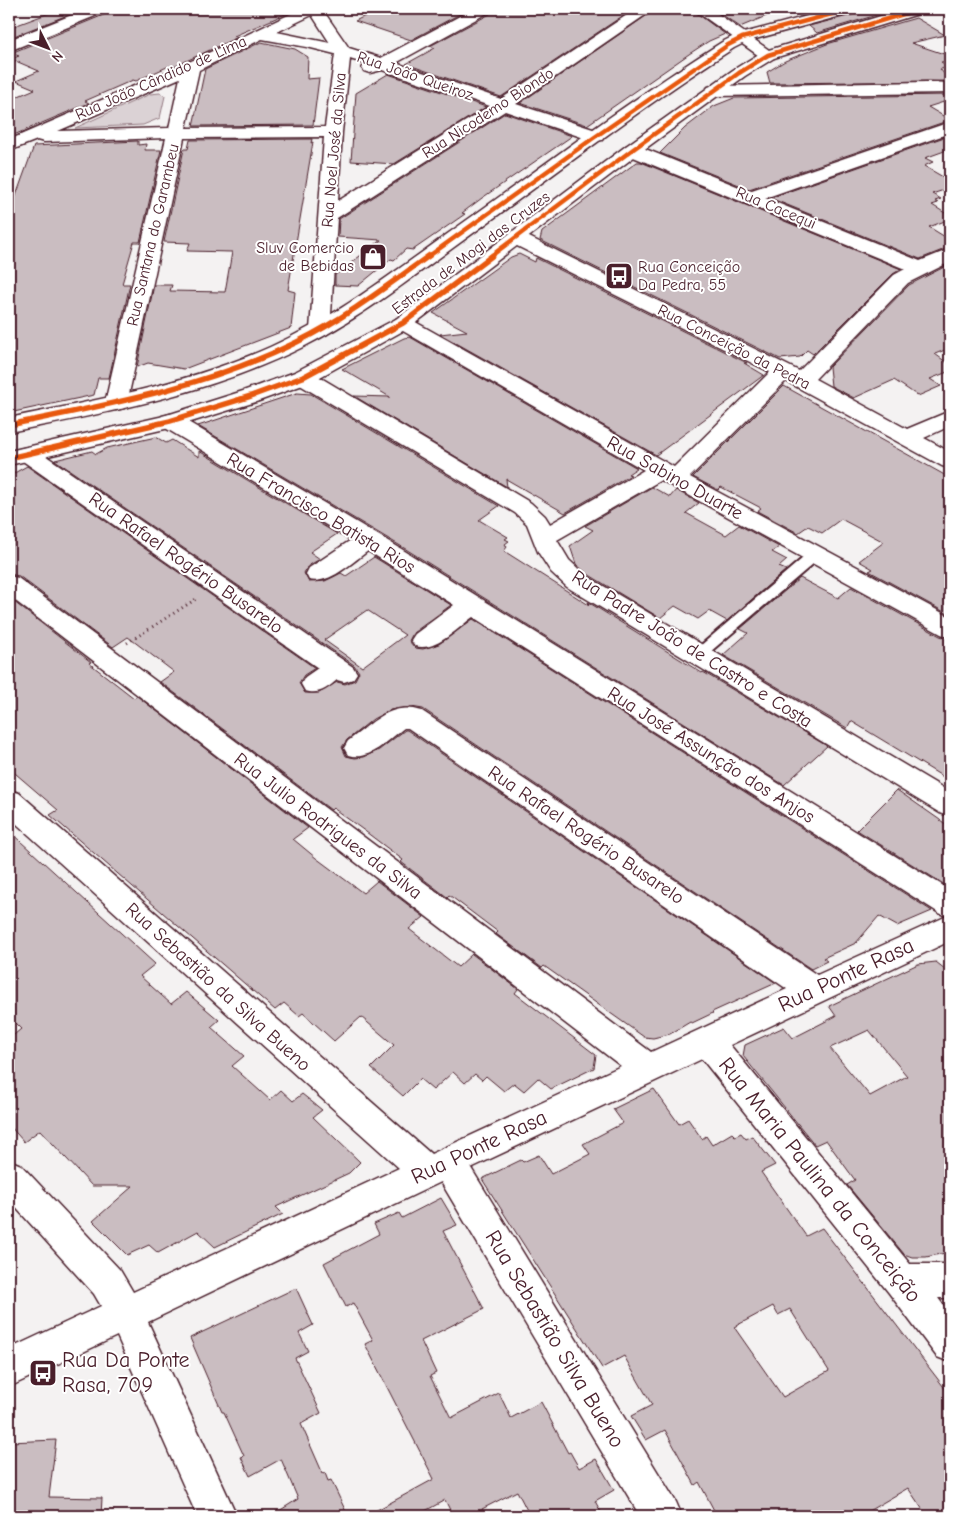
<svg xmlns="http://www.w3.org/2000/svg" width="959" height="1525" font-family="'Comic Neue',sans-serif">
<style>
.green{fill:#dbd2d5;stroke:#927880}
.building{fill:#cabdc1;stroke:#4a1f2b;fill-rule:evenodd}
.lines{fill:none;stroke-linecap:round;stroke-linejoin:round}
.service-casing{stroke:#4a1f2b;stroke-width:4}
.minor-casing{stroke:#4a1f2b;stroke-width:3}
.secondary-casing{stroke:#4a1f2b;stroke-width:3}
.path{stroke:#4a1f2b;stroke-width:3;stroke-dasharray:1 4;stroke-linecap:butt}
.service{fill:#fff;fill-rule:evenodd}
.minor{fill:#fff;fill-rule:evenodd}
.secondary{fill:#fff;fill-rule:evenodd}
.cycleway-far1-casing{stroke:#fff;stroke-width:6}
.cycleway-casing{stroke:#fff;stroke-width:8}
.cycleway-far1{stroke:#e8590c;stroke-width:4.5}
.cycleway{stroke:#e8590c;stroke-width:5.5}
.labels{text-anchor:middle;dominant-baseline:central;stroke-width:4;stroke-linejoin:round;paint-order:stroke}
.far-street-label{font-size:16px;fill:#4a1f2b;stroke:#fff}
.far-poi-label{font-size:16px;fill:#4a1f2b;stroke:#fff;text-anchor:end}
.street-label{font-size:19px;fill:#4a1f2b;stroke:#fff}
.near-street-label{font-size:22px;fill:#4a1f2b;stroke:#fff}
.near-poi-label{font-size:22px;fill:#4a1f2b;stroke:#fff;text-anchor:start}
</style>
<rect width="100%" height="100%" fill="#f4f2f2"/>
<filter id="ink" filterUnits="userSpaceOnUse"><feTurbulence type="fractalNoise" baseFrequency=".02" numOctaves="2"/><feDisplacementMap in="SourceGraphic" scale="10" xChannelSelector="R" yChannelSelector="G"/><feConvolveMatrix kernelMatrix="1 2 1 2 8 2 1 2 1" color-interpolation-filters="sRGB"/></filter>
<g filter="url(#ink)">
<path class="green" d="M160,93L165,96L160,118L143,125L75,128L150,94Z"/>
<path class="building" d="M60,9H83L9,38V28Z
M110,9H297L234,36L238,37L184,62L174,67H167L136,81L133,80L85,101L89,103L9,137V100L35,89L16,81L39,71L11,59L19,56L11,53L106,14Z
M379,9H469L411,40L355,21Z
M493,9H633L501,97L406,64L435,48L430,46L490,14Z
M656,9H691L725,34L709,41L689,54L587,125L520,103Z
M714,9H783L740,27Z
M791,9H828L799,16Z
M861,9H893V10L817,33L809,26L856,14Z
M916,18L945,35L911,43L950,56V61L941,62L950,68L940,69L950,81L770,83L767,72L785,61L827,44Z
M261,42L295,49L308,57L307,79L319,78L313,125L193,126L205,69Z
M388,74L486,107L394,164L351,161L356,93Z
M950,95V100L928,107L950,120L749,189L660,153L685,128L714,106L734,98Z
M505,113L572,136L482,198L462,213L465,214L413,250L406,249L394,260L391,259L358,286L335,285V275L381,240L338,237L339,219Z
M950,135V149L925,158L933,162L924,166L950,181V188L932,194L941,199L935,201L938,203L932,205L950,216V219L929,227L950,240V247L920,259L770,198Z
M312,139L311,143L313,142L288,290L295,292L291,328L184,369L148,363L137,367L154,285H172L170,291L225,292L232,252L187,251L190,243L164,242L184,149H188L190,140Z
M138,141V145L146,144L145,150H161L140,242H134L122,284H130L109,378H98L94,395L9,413V253L11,241H9V215L34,146Z
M637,162H641L901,269L893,274L813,354L807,350L800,357L780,359L540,240L542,232Z
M519,254L535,262L536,258L747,363H744L764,375L656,455L440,334L467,331L433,313L511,257Z
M950,264V348L935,354L950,365V371L930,379L941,386L918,396L894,380L854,398L831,386L829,367L909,285Z
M410,337L637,468L628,474L631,475L565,513L506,479L507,487L354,396L390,397L342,369L404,338Z
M784,386L950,478V615L869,571L873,569L859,561L884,542L841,519L822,533L808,526L798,533L757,511L761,508L721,487L718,490L693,477Z
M297,393L311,394L499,506L479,520L508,537L505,539L509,541L505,544L507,547L504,551L589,605L588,602L702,673L703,672L827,746L784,785L404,548L198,426Z
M156,437L166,443L172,440L199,457V451L337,534L310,552L320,559L308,566L304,573L309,582L325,581L341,573L346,576L374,557L451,605L413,633L409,641L415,648L423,649L439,644L473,619L932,911L897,926L879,916L856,943L823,958L827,961L811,969L423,709L411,707L390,710L373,719L347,740L342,747L346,756L355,758L364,757L379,750L405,730H407L776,983L712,1012L713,1013L692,1023L690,1022L670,1034L653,1038L644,1037L544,966L542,968L496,934L498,932L490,926L449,895L447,897L401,862L403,860L366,832L333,808L331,810L160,682L174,672L128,637L113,647L19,576L9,574V476L27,466L315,668L304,675L299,683L305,693H319L337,682L345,684L355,680L359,672L354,665L55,460L92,451L96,454L107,448ZM367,610L405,635L362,667L324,640Z
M652,487L670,497L676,490L699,503L686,513L726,535L739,525L779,547L772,552L787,560L779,567L786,570L727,621L709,611L698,619L675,606L660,618L586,573L576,564L570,546L593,530L585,526Z
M800,578L838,598L851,587L940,636L950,639V781L851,721L847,728L723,655L748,633L740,629Z
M9,598L91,662L89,663L134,698L137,696L308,828L293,839L316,858L363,893L377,881L424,917L409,929L458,967L472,954L518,989L515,993L596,1055L594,1068L551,1089L538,1078L524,1091L514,1083L504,1091L486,1076L482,1080L475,1074L465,1083L453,1072L433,1090L420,1079L403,1096L371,1068L394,1045L361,1017L334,1041L303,1013L299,1016L284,1003L275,1010L50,815L58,810L9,768Z
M897,790L950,827V888L857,830Z
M9,831L155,964L140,976L171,1004L186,992L219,1020L211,1027L244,1056L232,1066L270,1100L281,1090L293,1101L302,1094L322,1110L313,1117L360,1162L349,1173L276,1207L283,1214L215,1247L198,1231L158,1253L149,1245L127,1255L93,1221L133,1186H92L40,1130L24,1142L9,1125V1039L21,1029L9,1017Z
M936,962L950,973V1252L926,1257H912L904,1254L847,1185L855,1180L826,1140L815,1145L743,1056L745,1045L784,1027L793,1038L836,1016L829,1006L918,964ZM869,1030L907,1076L870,1096L830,1048Z
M654,1089L679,1124L688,1119L702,1139L706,1136L712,1145L732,1133L735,1136L741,1133L746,1139L752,1136L775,1165L761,1172L806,1236L822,1228L950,1395V1512L943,1516H927L908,1488L860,1516H717L699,1482L695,1485L665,1430L646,1440L631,1416L652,1405L624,1356L602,1368L482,1179L521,1160L523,1162L539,1155L551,1174L590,1154L583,1144L623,1123L613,1109ZM773,1306L778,1315L790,1309L829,1371L783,1397L734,1327Z
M441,1198L457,1225L443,1231L484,1309L421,1341L436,1373L430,1376L451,1418L499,1393L511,1418L541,1402L568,1453L570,1452L579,1468L596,1459L614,1490L595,1501L603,1516H530L517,1491L482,1509L486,1516H453L445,1500L416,1516H366L434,1479L365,1344L373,1340L353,1303L346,1307L324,1263L379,1234L374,1224L399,1213L402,1218Z
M296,1288L313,1325L299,1333L308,1351L295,1358L321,1413L301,1424L323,1474L325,1473L328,1481L331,1480L348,1516H271L298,1499L281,1459L250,1476L241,1457L244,1456L224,1412H222L190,1338Z
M56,1440L49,1497L102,1498L101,1516H9V1442Z"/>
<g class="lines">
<defs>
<path id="service" d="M815,551L822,555L820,558L703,658H693L691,655L693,652L810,552Z"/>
<path id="minor" d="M87,9H108L105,12L9,51V40Z
M301,9H322L349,48L381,58L473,9H491L489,12L396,63L501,99L636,9H654L516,104L602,132L605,136L602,140L596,141L590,140L505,111L337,218L330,330L327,334L320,336L313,334L310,330L324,137L184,138L127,403L124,408L116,410L108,408L105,403L166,138L44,142L37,140L9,151V140L185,64ZM312,15L330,43L277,32ZM262,39L307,47L335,54L325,127L186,128L199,70ZM350,59L366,64L362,68L364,71L370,73L382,70L490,106L338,201L342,132ZM180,78L169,128L58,131Z
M693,9H711L776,55L774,58H762Z
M927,82L950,83V93L714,96L708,95L706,91L708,87L714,86Z
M950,122V133L765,198L920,261L950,249V262L908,283L815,379L907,429L950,411V426L924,438L950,452V468L942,466L786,381L690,477L950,617V637L941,634L661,480L557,540L569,560L585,575L950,792V816L940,813L567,587L551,572L538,552L527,524L515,513L295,382L292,377L295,372L303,371L311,372L531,503L545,516L550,524L644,470L396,327L393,323L396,319L403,317L410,319L674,467L770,372L509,242L506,238L509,234L516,232L523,234L799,371L894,275L905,269L626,154L623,150L626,146L632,145L638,146L749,191Z
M170,414L178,416L403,550L950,890V941L730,1045L910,1264H950V1298H938L950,1314V1362L937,1357L889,1293L702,1059L471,1168L676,1502L682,1516H640L441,1182L148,1322L237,1516H197L117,1336L9,1387V1349L101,1306L94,1294L9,1200V1160L21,1165L120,1270L133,1292L399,1168L9,817V790L19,793L431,1154L621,1066L9,596V576L18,578L651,1052L787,989L408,728H404C388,740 369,762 348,755L344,748L348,741C373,723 390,701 422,711L817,975L947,916L939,913L473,617C456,629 436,652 415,646L411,640L415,634L454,605L368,551C352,562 330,585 309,580L306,574L309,568L351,540L162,426L159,421L162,416Z
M28,447L36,449L353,667L357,673L353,679L344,682L337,680C326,689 319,695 305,691L301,684L305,677L318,668L20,459L17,454L20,449Z"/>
<path id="secondary" d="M834,9H859L856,12L748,41L734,48C640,108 551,177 461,242C411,278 361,318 305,346C214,392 109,413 9,432V418C97,400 187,384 270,347C334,318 390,275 446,235C538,170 628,101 722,42L736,35Z
M904,9H928L925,12L774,58L745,76L638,154L410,327L311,382L259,401L178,426L9,465V451L164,416L243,391L295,372L396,319L626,146L733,70L762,52Z"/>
</defs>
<use href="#service" class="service-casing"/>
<use href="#minor" class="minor-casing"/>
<use href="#secondary" class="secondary-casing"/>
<path class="path" d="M127,643L196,599"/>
<use href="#service" class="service"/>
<use href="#minor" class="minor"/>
<use href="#secondary" class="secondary"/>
<defs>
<path id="cycleway-far1" d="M429,256L592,139L728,45L742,38L851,9
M491,256L632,150L739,73L768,55L920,9"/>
<path id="cycleway" d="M9,425C107,405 206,387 297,342C344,319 387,286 430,255
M9,458L170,421L251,396L303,377L403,323L493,255"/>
</defs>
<use href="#cycleway-far1" class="cycleway-far1-casing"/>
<use href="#cycleway" class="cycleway-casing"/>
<use href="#cycleway-far1" class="cycleway-far1"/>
<use href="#cycleway" class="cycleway"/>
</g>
</g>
<defs>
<symbol id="shop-square" viewBox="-11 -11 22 22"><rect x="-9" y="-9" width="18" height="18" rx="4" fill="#4a1f2b" stroke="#fff"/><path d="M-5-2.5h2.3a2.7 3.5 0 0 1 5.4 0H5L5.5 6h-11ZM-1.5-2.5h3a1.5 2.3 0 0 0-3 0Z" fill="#fff"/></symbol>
<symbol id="bus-square" viewBox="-11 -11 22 22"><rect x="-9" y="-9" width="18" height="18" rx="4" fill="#4a1f2b" stroke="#fff"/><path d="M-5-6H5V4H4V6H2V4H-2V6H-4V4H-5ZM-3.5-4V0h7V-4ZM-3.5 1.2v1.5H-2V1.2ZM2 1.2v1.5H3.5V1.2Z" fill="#fff"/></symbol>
</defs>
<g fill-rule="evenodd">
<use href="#shop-square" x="357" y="241" width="32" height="32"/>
<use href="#bus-square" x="603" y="260" width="32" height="32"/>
<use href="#bus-square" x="27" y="1357" width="32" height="32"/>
</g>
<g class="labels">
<g class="far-street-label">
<text transform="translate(415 76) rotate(19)">Rua João Queiroz</text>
<text transform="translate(161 78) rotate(-24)">Rua João Cândido de Lima</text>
<text transform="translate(488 113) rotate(-33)">Rua Nicodemo Biondo</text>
<text transform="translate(334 150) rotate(-85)">Rua Noel José da Silva</text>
<text transform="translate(776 208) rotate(23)">Rua Cacequi</text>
<text transform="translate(153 235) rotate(-77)">Rua Santana do Garambeu</text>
<text transform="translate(471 253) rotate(-37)">Estrada de Mogi das Cruzes</text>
<text transform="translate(734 347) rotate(27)">Rua Conceição da Pedra</text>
</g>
<g class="far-poi-label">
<text x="354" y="248">Sluv Comercio<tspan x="354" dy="18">de Bebidas</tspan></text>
<text x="638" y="267" text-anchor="start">Rua Conceição<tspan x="638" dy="18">Da Pedra, 55</tspan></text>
</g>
<g class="street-label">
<text transform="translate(675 478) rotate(29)">Rua Sabino Duarte</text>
<text transform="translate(321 513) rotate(31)">Rua Francisco Batista Rios</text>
<text transform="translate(186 563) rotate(35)">Rua Rafael Rogério Busarelo</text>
<text transform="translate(692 649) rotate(32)">Rua Padre João de Castro e Costa</text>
<text transform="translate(711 755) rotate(32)">Rua José Assunção dos Anjos</text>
<text transform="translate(328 826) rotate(37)">Rua Julio Rodrigues da Silva</text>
<text transform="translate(586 835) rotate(34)">Rua Rafael Rogério Busarelo</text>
<text transform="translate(218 987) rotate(42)">Rua Sebastião da Silva Bueno</text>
</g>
<g class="near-street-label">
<text transform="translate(846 975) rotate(-25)">Rua Ponte Rasa</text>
<text transform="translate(479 1147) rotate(-25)">Rua Ponte Rasa</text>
<text transform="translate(820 1180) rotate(51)">Rua Maria Paulina da Conceição</text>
<text transform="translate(555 1339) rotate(59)">Rua Sebastião Silva Bueno</text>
</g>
<g class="near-poi-label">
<text x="62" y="1360">Rua Da Ponte<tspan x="62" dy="25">Rasa, 709</tspan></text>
</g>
</g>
<rect width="959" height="1525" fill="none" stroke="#fff" stroke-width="30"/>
<rect x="15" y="15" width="929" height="1495" fill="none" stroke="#4a1f2b" stroke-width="2" filter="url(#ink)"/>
<g transform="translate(48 48) rotate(132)" stroke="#ffffff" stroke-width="4" paint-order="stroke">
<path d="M0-4L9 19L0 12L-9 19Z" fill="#4a1f2b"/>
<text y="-8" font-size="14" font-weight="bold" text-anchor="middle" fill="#4a1f2b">N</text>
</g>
</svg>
